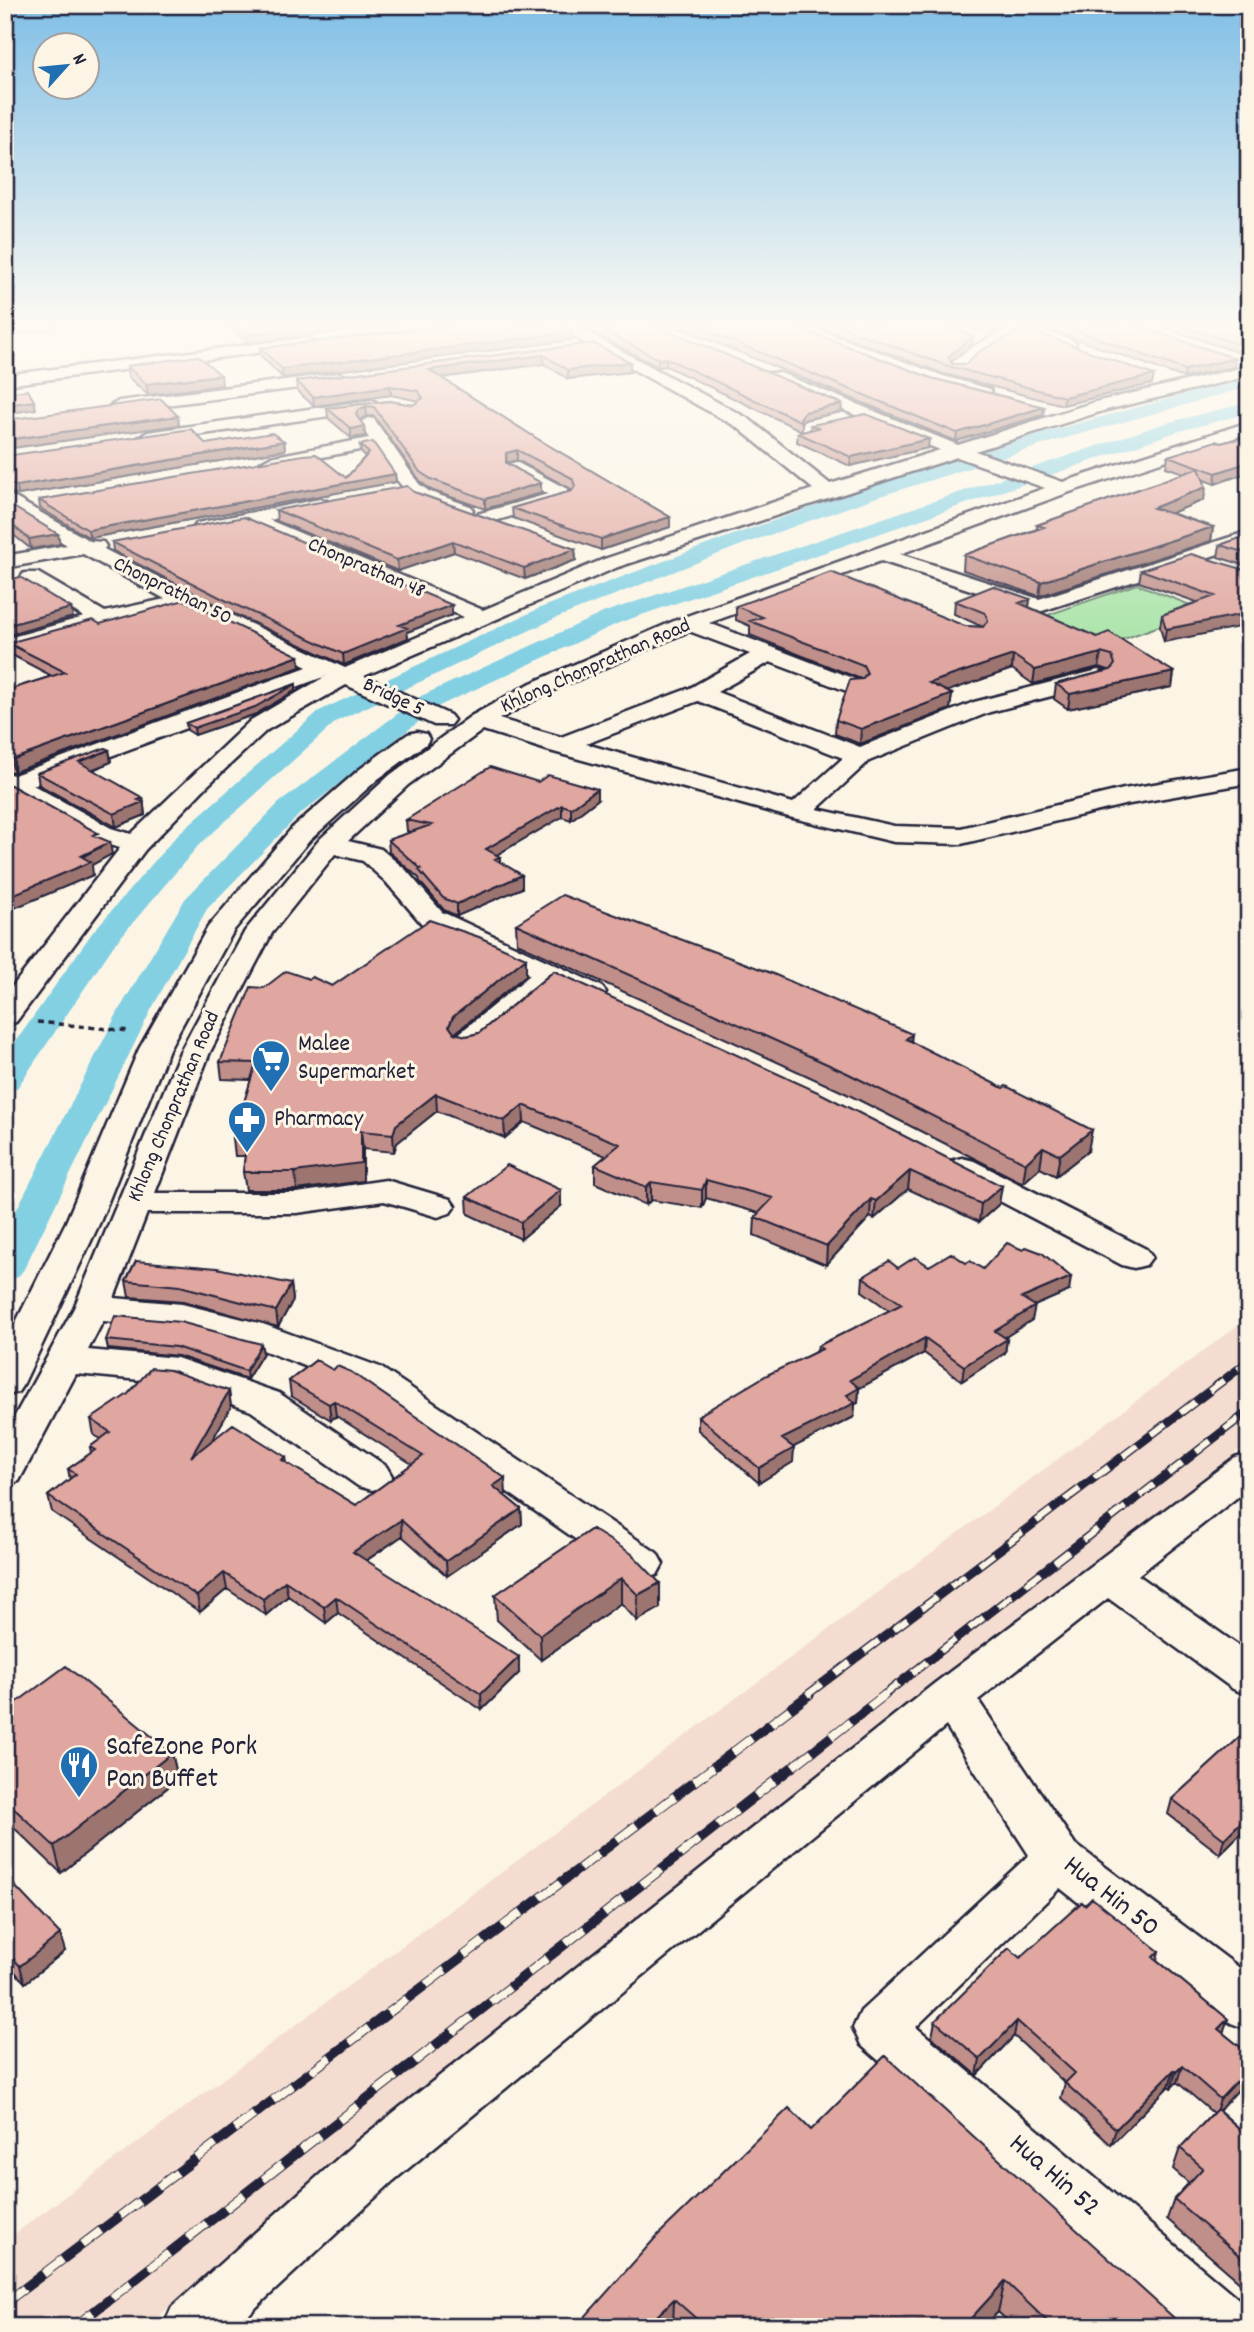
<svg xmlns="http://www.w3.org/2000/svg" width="1254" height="2332" font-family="Dekko,sans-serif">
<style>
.built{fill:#f4ddd0}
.green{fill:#aae4a9;stroke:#668372;stroke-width:2}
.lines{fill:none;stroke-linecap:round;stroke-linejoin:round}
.canal{fill:#84d0e3;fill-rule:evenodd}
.minor-casing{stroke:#22223b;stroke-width:5}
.path{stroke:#22223b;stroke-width:3.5;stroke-dasharray:6 4.5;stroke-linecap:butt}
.minor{fill:#fcf5e5;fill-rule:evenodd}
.rail-far1-casing{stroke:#22223b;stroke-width:9}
.rail-casing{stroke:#22223b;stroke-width:10}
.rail-far1{stroke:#fcf5e5;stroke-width:6;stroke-dasharray:18;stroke-linecap:butt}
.rail{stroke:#fcf5e5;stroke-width:8;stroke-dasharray:24;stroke-linecap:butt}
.wall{fill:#c18f8a;stroke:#22223b;stroke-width:2}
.shaded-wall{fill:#9d7470;stroke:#22223b;stroke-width:2}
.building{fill:#e0a6a0;stroke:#22223b;stroke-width:2}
.labels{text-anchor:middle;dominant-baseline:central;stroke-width:6;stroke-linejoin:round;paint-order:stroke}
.far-street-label{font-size:21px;fill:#22223b;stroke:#fcf5e5}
.poi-label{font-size:24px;fill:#22223b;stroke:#fcf5e5;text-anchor:start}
.near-poi-label{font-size:28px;fill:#22223b;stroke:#fcf5e5;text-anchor:start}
.near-street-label{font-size:28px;fill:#22223b;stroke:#fcf5e5}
</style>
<rect width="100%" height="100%" fill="#fcf5e5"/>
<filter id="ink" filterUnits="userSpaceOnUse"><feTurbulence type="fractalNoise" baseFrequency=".0143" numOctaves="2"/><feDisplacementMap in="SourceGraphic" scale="14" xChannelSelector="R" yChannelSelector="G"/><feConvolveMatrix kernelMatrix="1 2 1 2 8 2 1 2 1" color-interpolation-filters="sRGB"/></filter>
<g filter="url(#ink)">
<path class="built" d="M1249,1317V1442L145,2327H5V2241Z"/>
<path class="green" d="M1137,584L1203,610L1102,647L1036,619Z"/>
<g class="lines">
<path class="canal" d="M1249,377V387L1052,442L880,496L744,544L556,618L337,721L198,846L114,945L17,1088L5,1091V1057L92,933L178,834L319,711L540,608L730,536L866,488L1038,434Z
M1249,402V413L1176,432L621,622L439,706L299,815L207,909L151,1010L24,1269L18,1277L5,1281V1232L119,1010L185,899L279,803L421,696L605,612L1162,424Z"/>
<defs>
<path id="minor" d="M5,324H54L46,329L5,334Z
M551,324H571L749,419L830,484L940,450L768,379L766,376L768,373H780L958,445L1095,402L1249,366V376L1106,410L975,451L1063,482L1249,422V433L1070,492L900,554L1039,599L1249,531V544L1039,612L881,561L709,623L860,681L864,686L860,691L852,693L770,662L717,692L860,747L974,702L1098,670L1106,672L1109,677L1106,682L990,712L869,761L817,809L894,826L961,828L1124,789L1249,768V783L1124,805L961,844L894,842L789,817L550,751L483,730L408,785L348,841L381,849L406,870L442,912L601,986L606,992L601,998L591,1001L581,998L553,985L478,1048L467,1051L456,1048L452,1042L456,1036L530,975L422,924L386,882L363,861L335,854L272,933L210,1052L155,1193H297L386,1180L450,1199L455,1206L450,1213L438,1217L384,1201L297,1213H147L114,1298L182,1304L263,1324L380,1367L657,1553L663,1564L657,1575L642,1580L627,1575L354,1385L252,1346L182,1328L103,1321L88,1350L177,1358L279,1393L386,1466L392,1476L386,1486L372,1490L358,1486L251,1411L173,1383L76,1374L19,1481L5,1485V1434L74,1308L180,1052L245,931L320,839L390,775L471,716L531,683L681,618L1045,488L957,457L618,567L364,676L450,715L454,720L450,725H434L346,685L267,730L207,786L145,850L16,1022L5,1025V996L120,848L93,840L5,790V773L14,775L307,667L183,607L106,625L5,653V639L84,617L24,581L21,577L24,573H38L105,612L165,599L83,554L5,568V556L67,545L5,506V492L90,541L103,542L106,546L104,549L227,613L345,668L464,617L246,525L204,533L197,531L194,527L197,523L320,499L327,501L330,505L327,509L269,520L483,610L604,559L813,489L737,427ZM689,631L750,654L690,688L561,737L499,719L547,693ZM326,676L251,720L131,834L111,828L33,785ZM698,701L843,758L793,803L586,744Z
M780,324H803L943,376L990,389L992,393L984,398L931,384L783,327Z
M1006,324H1038L1036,327L1074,341L1076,344L1068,349L1024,333L976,358L963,370H951L949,367C964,348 989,339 1010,328Z
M305,338L311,340L313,343L311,346L5,385V375Z
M340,373L348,378L346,382L119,411L110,406L119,401Z
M372,400L381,405L378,409L148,442L139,437L148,432Z
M368,418L374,419L419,484L430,492L470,506L473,510L470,514C460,517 452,513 443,509C400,494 400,484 375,447L270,467L261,462L270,457L369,438L359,423Z
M516,462L571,491L573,495L571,499L491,522H477L474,518L477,514L548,494L509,472L507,468L509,464Z
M417,732L426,734L429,739L426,744L378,779L310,840L234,930L169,1049L100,1222L24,1383L18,1392L5,1396V1344L66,1222L139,1049L208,927L292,828L360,769L408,734Z
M962,1158L974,1161L1146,1249L1152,1257L1146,1265L1134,1268L1122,1265L950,1175L945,1168L950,1161Z
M1249,1453V1488L1138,1575L1249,1653V1695L1233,1689L1108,1598L978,1700L1075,1844L1249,1975V2030L1231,2023L1060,1888L916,2027L1248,2307L1249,2327H1184L861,2045L853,2028L861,2011L1029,1855L946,1726L393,2181L235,2327H163L172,2307L355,2143L935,1683L1235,1457Z"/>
</defs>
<use href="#minor" class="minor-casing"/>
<path class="path" d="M37,1022L130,1031"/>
<use href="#minor" class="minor"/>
<defs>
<path id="rail-far1" d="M807,1695L1249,1361
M884,1695L1249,1411"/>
<path id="rail" d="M5,2303L810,1694
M74,2327L886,1694"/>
</defs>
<use href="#rail-far1" class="rail-far1-casing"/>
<use href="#rail" class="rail-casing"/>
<use href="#rail-far1" class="rail-far1"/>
<use href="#rail" class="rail"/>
</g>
<path class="wall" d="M226,324H402L247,343Z
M577,324H653L842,404L841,412L804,420L802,424V431L666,366L658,367Z
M670,324H789L931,378L1044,407L1043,415L956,441Z
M811,324H942L973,336L972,344L951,362L952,364L1154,375L1152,384L1063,405L944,374Z
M959,324H1006V327L991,335Z
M1039,324H1132L1234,367L1184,378L1040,326Z
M1154,324H1249V356Z
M572,340L283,378L261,356L260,348Z
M593,343L630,372L568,379L544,364L442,378L536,438L670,517V527L601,550L513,518L512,508L572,491L573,490L517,460L507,463L541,483V493L485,509L431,490L421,482L374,416H367L359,420L364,426L365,436L351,438L328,418L327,408L390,401L413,405L419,401L391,395L314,406L297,391L296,381Z
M127,366L222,385L148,395L128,377Z
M811,425L928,448L850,466L797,442L798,433L810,430Z
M1249,437V472L1215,484L1204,480V500L1171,513L1213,527L1211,541L1039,596L963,570L964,555L1037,529V525L1184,473L1166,467L1168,456L1221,443Z
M284,441L285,450L18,495L5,491V456Z
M360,445L395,474L396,482L90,538L40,508L39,500L346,478L365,457L361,452Z
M414,492L575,549L576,560L525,579L454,552L398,571L277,521L276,510Z
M5,505L60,544L31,549L11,533Z
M1249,535V567L1218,557L1220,545Z
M112,542L452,615L407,632L408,638L344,665L228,611L113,551Z
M1141,570L1249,571L1164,642L1160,627L1162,615L1197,602L1139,582Z
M1030,599L1029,607L1174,672L1172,687L1068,709L1054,699L1056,684L1109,670L1099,667L1033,684L1012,669L947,691L952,694L950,709L860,744L835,734L836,720L861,679L750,635V626L736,620V606L965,626L983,627L954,614L955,601Z
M100,624L299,656L300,667L14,772L5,771V691L52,676L10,654L8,643Z
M296,684V690L256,714L195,735L187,730L186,723Z
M109,750L111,762L93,770L143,798L145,815L116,827L39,785L37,773Z
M597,800L571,820L562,817L496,855L500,857V862L522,875V888L457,916L444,910L420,882L419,878L389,852L388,840L411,832L407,831L406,820Z
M516,924L911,1042L1088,1151L1056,1176L1040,1168L1023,1183L845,1093L517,943Z
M554,971L999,1204L979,1222L908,1189L874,1219L870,1217L826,1265L754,1235L755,1217L759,1213L706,1198L702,1208L651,1200L646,1205L595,1183V1165L606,1156L524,1122L505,1138L437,1111L397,1143L394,1152L363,1149V1181L297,1190H246L243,1172L245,1156H235L233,1138L251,1080L222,1079L220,1062L264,988L332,986L526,975L455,1034L467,1036L479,1033Z
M467,1197L561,1206L521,1239L468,1214Z
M966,1263L983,1269L1069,1291L1034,1306L1032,1320L1005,1337L1007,1339L1005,1353L962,1381L924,1353L859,1388L858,1403L855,1404L854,1417L793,1447V1462L759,1483L698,1430V1416L817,1351L818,1346L890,1311L862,1291L863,1277L898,1268Z
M126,1281L291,1284L293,1300L278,1327L183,1301L129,1297Z
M106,1340L261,1344L263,1353L247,1379L178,1356L108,1349Z
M316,1360L506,1494L504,1495L521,1509L522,1524L447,1576L402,1536L366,1561L519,1673L482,1710L338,1613L326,1623L288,1596L266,1615L227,1589L200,1612L52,1512L48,1496L70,1479L68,1469L91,1453L90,1447L101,1439L94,1435L91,1419L229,1391L231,1407L212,1440L286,1457L287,1463L356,1505L412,1464L336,1416L331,1420L291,1396L289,1381Z
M592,1529L660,1583V1608L637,1621L621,1603L541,1660L497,1620L495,1595Z
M5,1711L172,1753L178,1779L61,1873L5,1819Z
M1249,1729V1838L1242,1832L1220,1854L1168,1814L1172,1799Z
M5,1888L65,1951L25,1983L5,1961Z
M1159,1951L1157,1960L1228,2019L1223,2033L1249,2054V2078L1219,2110L1249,2137V2290L1167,2219L1174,2199L1189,2183L1173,2169L1180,2148L1213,2113L1177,2082L1171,2088L1169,2086L1111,2145L1061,2098L1065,2083L1014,2036L977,2075L932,2037L935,2021L1020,1958Z
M811,2130L1184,2327H1014L998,2312L984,2327H576Z"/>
<path class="shaded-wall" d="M336,324H402L247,343V335Z
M998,324H1006V327L991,335L992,327Z
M572,332V340L283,378L282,369Z
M973,336L972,344L947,365L948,357Z
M543,355L544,364L430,379L429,370Z
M666,358V366L658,367V359Z
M1235,358L1234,367L1184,378L1185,370Z
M630,362V372L568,379V370Z
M221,375L222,385L148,395L146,384Z
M1154,375L1152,384L1063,405L1064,397Z
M390,386L391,395L314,406L313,397Z
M34,401L36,409L5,414V405Z
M842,404L841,412L804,420L802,424L800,418L805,412Z
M366,406L367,416L358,421L356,415L357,411Z
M1044,407L1043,415L956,441L957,433Z
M178,416L179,425L5,449V440Z
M364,426L365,436L351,438V429Z
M929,439L928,448L850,466L851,457Z
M284,441L285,450L18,495L17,486Z
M517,450V460L507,463L506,453Z
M1249,462V472L1215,484L1216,473Z
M395,474L396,482L90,538L88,530Z
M541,483V493L485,509V499Z
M1206,487L1204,500L1151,521L1153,508Z
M670,517V527L601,550V539Z
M10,523L11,533L5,534V524Z
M1213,527L1211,541L1039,596L1041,582Z
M58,534L60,544L31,549L29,539Z
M453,541L454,552L398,571L397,560Z
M575,549L576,560L525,579L524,568Z
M1030,599L1028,613L1019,603Z
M452,605V615L407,632L408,638L344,665L343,654L399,625Z
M71,608L73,617L5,636V626Z
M1249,613V625L1164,642L1166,629Z
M1101,653L1099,667L1033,684L1035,670Z
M1013,655L1012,669L928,698L929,683Z
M299,656L300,667L14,772L11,760Z
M1174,672L1172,687L1068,709L1070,694Z
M296,684V690L256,714L195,735L194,728Z
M952,694L950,709L860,744L861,729Z
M109,750L111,762L81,774L79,762Z
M597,789V800L571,820V808Z
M143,798L145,815L116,827L114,814Z
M562,805V817L486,861V849Z
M110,842L112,854L92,865L93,875L5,912V898Z
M522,875V888L457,916V904Z
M11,913L14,926L5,928V914Z
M526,958V975L454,1034L449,1026L453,1017Z
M912,1034L910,1054L906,1039Z
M436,1094L437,1111L397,1143L394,1152L393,1134L396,1125Z
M523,1105L524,1122L505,1138L504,1121Z
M1092,1130L1088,1151L1056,1176L1060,1155Z
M361,1131L363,1149V1181L297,1190L295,1172Z
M1043,1147L1040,1168L1023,1183L1026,1163Z
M910,1171L908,1189L874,1219L876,1201Z
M706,1180V1198L702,1208V1190Z
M651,1182V1200L646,1205V1187Z
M1002,1186L999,1204L979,1222L981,1204Z
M561,1190V1206L521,1239V1222Z
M871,1199L870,1217L826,1265L827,1246Z
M1071,1277L1069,1291L1020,1312L1022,1298Z
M291,1284L293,1300L278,1327L276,1311Z
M1035,1306L1032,1320L993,1345L995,1331Z
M925,1338L924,1353L858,1389L859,1388L858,1403L855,1404L854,1417L782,1453V1439L847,1395L850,1380Z
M1007,1339L1005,1353L962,1381L964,1366Z
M261,1344L263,1353L247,1379L246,1371Z
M229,1391L231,1407L194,1472L191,1457Z
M334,1401L336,1416L331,1420L329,1404Z
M794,1448L793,1462L759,1483V1468Z
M505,1478L506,1494L494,1502L493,1486Z
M521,1509L522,1524L447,1576L446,1561Z
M401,1520L402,1536L355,1568L353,1552Z
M224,1573L227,1589L200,1612L197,1596Z
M621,1578V1603L541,1660L540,1635Z
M285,1581L288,1596L266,1615L263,1599Z
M660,1583V1608L637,1621L638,1595Z
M336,1597L338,1613L326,1623L324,1607Z
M519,1657V1673L482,1710L481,1694Z
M172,1753L178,1779L61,1873L54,1846Z
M1246,1817L1242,1832L1220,1854L1224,1839Z
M60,1934L65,1951L25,1983L20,1966Z
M1228,2019L1223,2034L1218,2029Z
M1017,2021L1014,2036L977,2075L980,2059Z
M1182,2066L1177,2082L1171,2088L1176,2072Z
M1249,2068V2078L1215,2115L1220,2099Z
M1174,2070L1169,2086L1111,2145L1116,2129Z
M1005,2281L998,2312L984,2327H963Z
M674,2299L673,2327H646Z"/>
<path class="building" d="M234,324H336L247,335Z
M461,324H559L572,332L282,369L260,348Z
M592,324H653L842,404L805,412L800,418L802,422L666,358L658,359Z
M690,324H789L931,378L1044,407L957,433Z
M833,324H942L973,336L948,357L952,364H966L978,352L1025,328L1154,375L1064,397L945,365Z
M983,324H998L992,327Z
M1059,324H1132L1235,358L1185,370Z
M1178,324H1249V348Z
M593,343L630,362L568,370L543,355L429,370L536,438L670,517L601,539L512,508L572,491L575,486L572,478L517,450L506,453V463L541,483L485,499L431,479L420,472L374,407L366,406L357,411L356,415L364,426L351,429L327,408L390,401L413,405L423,398L418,391L390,386L313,397L296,381Z
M198,356L221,375L146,384L127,366Z
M28,390L34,401L5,405V393Z
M161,399L178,416L5,440V431H8L5,429V420Z
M866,414L929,439L851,457L798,433L818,428L811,425Z
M191,429L206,444L272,433L284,441L17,486L5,483V456Z
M1247,437H1249V462L1216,473L1168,456L1216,441L1221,443Z
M373,442L395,474L88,530L39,500L303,455L316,454L346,478L369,453L360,445Z
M1199,468L1206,487L1153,508L1213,527L1041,582L964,555L1044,527L1037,525Z
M407,486L414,492L575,549L524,568L453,541L397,560L276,510Z
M5,505H10L58,534L29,539L10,523L5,524Z
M244,517L452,605L399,625L407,628L343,654L227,601L112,542Z
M1249,535V554L1220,545Z
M1191,554L1249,571V613L1166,629L1162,615L1215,596L1141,570Z
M831,572L965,626L983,627L988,620L985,613L955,601L993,586L1030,599L1019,603L1097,637L1109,632L1174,672L1070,694L1056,684L1111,670L1115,664L1112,656L1101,653L1035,670L1013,655L929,683L952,694L861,729L836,720L850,680L862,679L867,673L863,665L750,621L763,617L736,606Z
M20,577L71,608L5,626V581Z
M184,600L299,656L11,760H5V691L65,672L8,643L93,620L100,624Z
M296,684L255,707L194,728L186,723Z
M105,748L109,750L79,762L143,798L138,800L143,802L114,814L37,773Z
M490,767L538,782L548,775L597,789L571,808L562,805L486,849L500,857L495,859L522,875L457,904L443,898L419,870L421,869L388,840L431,825L406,820Z
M5,782L98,833L93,835L110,842L81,856L91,862L5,898Z
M562,895L771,973L912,1034L906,1039L1003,1088L1006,1086L1092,1130L1060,1155L1043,1147L1026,1163L847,1073L516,924Z
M5,904L11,913L5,914Z
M429,920L479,937L526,958L453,1017L449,1026L454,1033L467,1036L479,1033L554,971L822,1094L1002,1186L981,1204L910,1171L876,1201L871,1199L827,1246L755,1217L773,1198L706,1180L702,1190L651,1182L646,1187L595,1165L620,1144L523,1105L504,1121L436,1094L396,1125L393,1134L361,1131V1163L295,1172H243L247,1139L233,1138L256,1063L220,1062L251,987L264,988L286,971L309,979L312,977L332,986Z
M507,1165L561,1190L521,1222L467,1197Z
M1007,1243L1023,1250L1026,1247L1042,1253L1071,1277L1022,1298L1035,1306L995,1331L1007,1339L964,1366L925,1338L850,1380L859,1388L847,1395L855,1403L782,1439L794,1448L759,1468L698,1416L767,1375L822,1349L818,1346L902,1304L863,1277L889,1261L898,1268L915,1257L929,1266L951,1253L966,1263L970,1261L983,1269Z
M136,1261L217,1268L291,1284L276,1311L180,1286L126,1281Z
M115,1316L180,1322L261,1344L246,1371L176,1347L106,1340Z
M316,1360L333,1370L337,1366L351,1372L505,1478L493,1486L521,1509L446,1561L401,1520L353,1552L519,1657L481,1694L336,1597L324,1607L285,1581L263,1599L224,1573L197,1596L48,1496L76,1474L68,1469L95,1450L90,1447L110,1432L91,1419L128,1394L151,1368L170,1370L229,1391L191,1457L233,1424L286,1457L282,1460L356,1505L423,1456L334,1401L329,1404L289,1381Z
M592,1529L632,1554L660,1583L638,1595L621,1578L540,1635L495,1595Z
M66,1666L172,1753L54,1846L5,1800V1711Z
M1249,1729V1819L1246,1817L1224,1839L1172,1799Z
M12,1883L60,1934L20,1966L5,1950V1888Z
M1092,1898L1159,1951L1153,1957L1228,2019L1218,2029L1249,2054V2068L1220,2099L1182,2066L1176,2072L1174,2070L1116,2129L1065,2083L1075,2073L1017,2021L980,2059L935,2021L1009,1948L1020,1958L1082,1902L1085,1905Z
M885,2056L1184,2327H1053L1005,2281L963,2327H694L699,2321L674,2299L646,2327H576L657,2236L789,2108L811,2130Z
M1217,2109L1249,2137V2264L1174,2199L1203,2168L1180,2148Z"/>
</g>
<linearGradient id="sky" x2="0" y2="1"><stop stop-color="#80bfe6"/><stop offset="0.5" stop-color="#fefaf3"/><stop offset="1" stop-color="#fefaf3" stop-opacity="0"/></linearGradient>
<rect width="1254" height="651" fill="url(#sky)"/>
<defs>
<symbol id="supermarket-pin" viewBox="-11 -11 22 30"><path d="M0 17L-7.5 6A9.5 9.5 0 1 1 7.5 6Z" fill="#1f6fb2" stroke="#fcf5e5"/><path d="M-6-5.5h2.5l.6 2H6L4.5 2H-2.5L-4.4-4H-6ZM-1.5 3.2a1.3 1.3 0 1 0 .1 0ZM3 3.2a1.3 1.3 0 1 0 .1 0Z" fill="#fff"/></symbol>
<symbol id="pharmacy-pin" viewBox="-11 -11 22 30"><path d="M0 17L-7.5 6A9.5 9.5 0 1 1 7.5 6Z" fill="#1f6fb2" stroke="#fcf5e5"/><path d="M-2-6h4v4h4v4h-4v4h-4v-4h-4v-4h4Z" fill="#fff"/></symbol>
<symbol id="restaurant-pin" viewBox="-11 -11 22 30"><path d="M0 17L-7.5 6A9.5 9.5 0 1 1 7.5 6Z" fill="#1f6fb2" stroke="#fcf5e5"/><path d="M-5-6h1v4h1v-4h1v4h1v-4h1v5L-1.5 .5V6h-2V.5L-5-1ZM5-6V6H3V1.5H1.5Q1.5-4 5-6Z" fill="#fff"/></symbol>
</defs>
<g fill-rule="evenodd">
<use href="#supermarket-pin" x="249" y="1037" width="44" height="60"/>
<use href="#pharmacy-pin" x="225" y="1098" width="44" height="60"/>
<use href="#restaurant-pin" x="57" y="1743" width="44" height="60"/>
</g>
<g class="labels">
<g class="far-street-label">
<text transform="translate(366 569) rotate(23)">Chonprathan 48</text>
<text transform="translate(172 592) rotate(26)">Chonprathan 50</text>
<text transform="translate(596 667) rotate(-24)">Khlong Chonprathan Road</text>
<text transform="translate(393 698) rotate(25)">Bridge 5</text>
<text transform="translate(175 1107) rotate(-67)">Khlong Chonprathan Road</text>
</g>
<g class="poi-label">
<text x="298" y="1045">Malee<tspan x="298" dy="28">Supermarket</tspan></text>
<text x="274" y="1120">Pharmacy</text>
</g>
<g class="near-poi-label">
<text x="106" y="1749">SafeZone Pork<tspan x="106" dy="32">Pan Buffet</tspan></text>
</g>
<g class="near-street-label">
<text transform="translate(1110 1898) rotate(38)">Hua Hin 50</text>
<text transform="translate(1053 2177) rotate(41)">Hua Hin 52</text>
</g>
</g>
<rect width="1254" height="2332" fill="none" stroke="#fcf5e5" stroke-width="28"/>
<rect x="14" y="14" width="1226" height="2304" fill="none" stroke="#22223b" stroke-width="2.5" filter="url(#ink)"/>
<g transform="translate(66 66) rotate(63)"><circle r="33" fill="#fcf5e5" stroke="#a5a1a1" stroke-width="2"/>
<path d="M0-5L12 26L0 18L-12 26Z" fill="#1f6fb2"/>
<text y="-10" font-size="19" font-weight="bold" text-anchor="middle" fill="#22223b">N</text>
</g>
</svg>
